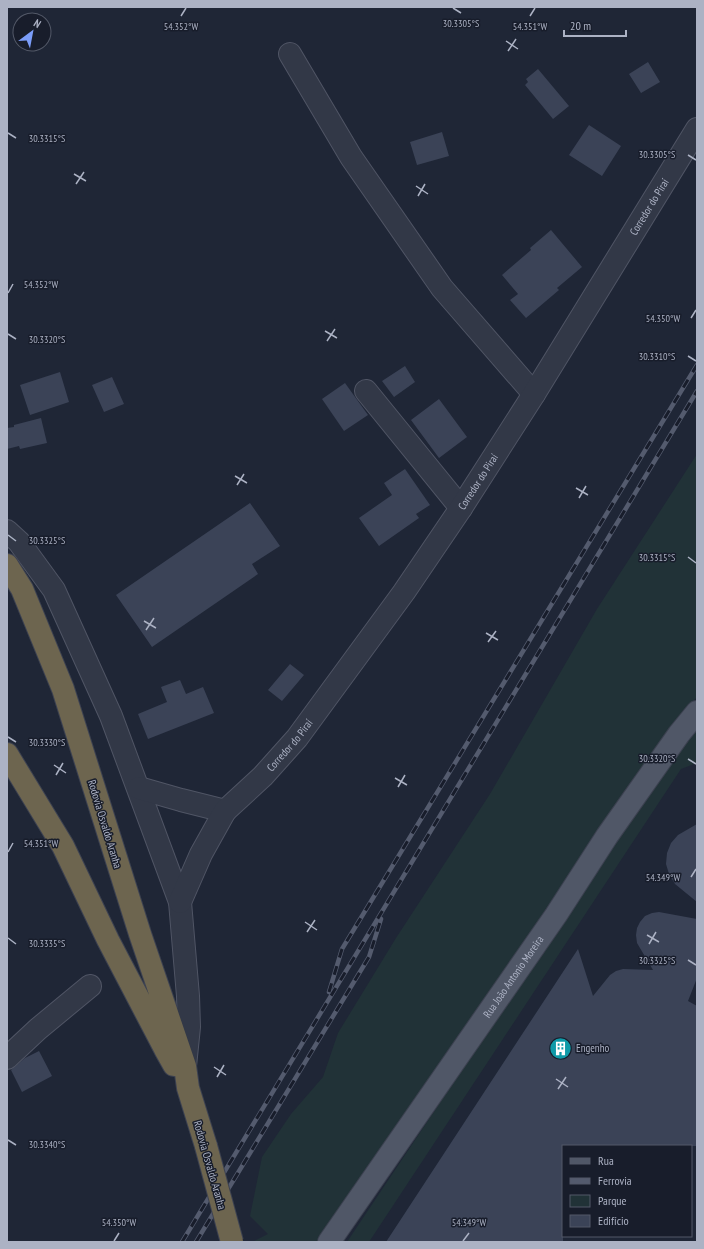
<svg xmlns="http://www.w3.org/2000/svg" width="704" height="1249" font-family="'PT Sans Narrow',sans-serif">
<style>
.green{fill:#213237}
.building{fill:#3b4357}
.lines{fill:none;stroke-linecap:round;stroke-linejoin:round}
.minor-casing{stroke:#505565;stroke-width:24}
.major-casing{stroke:#3c4150;stroke-width:24}
.highway-casing{stroke:#3d4251;stroke-width:24}
.minor{stroke:#323847;stroke-width:22}
.major{stroke:#505767;stroke-width:22}
.highway{stroke:#6d654f;stroke-width:22}
.rail-casing{stroke:#545b6e;stroke-width:4.5}
.rail{stroke:#181d2b;stroke-width:3;stroke-dasharray:9;stroke-linecap:butt}
.highway-bridge-casing{stroke:#3d4251;stroke-width:24;stroke-linecap:butt}
.highway-bridge{stroke:#6d654f;stroke-width:22}
.ticks{fill:none;stroke:#acb2c4;stroke-width:1.5}
.labels{text-anchor:middle;dominant-baseline:central;stroke-width:3;stroke-linejoin:round;paint-order:stroke}
.street-label{font-size:11px;fill:#acb2c4;stroke:#181d2b}
.poi-label{font-size:11px;fill:#acb2c4;stroke:#181d2b;text-anchor:start}
.ticks-label{font-size:10px;text-anchor:middle;fill:#acb2c4;stroke:#181d2b;stroke-width:3;stroke-linejoin:round;paint-order:stroke}
</style>
<rect width="100%" height="100%" fill="#1f2636"/>
<path class="green" d="M697,454V697L674,722L551,906L322,1242H252L268,1234L250,1216L262,1157L291,1114L323,1077L338,1033L396,938L490,794L597,609Z
M697,717V763L681,769L369,1242H347Z"/>
<path class="building" d="M648,62L660,82L641,93L629,74Z
M538,69L569,106L553,119L525,85L528,82L526,79Z
M589,125L621,146L602,176L569,155Z
M442,132L449,156L417,165L410,142Z
M551,230L582,267L557,288L559,290L526,318L510,300L518,294L502,275L531,250L530,248Z
M405,366L415,382L394,397L382,381Z
M60,372L69,402L30,415L20,385Z
M112,377L124,404L104,412L92,385Z
M345,383L368,415L344,431L322,399Z
M439,399L467,437L439,458L411,420Z
M41,418L47,443L20,449L19,446L7,449V428L14,427V425Z
M405,469L430,505L416,514L419,518L379,546L359,518L392,495L384,483Z
M250,503L280,546L252,564L258,574L152,647L116,595Z
M290,664L304,675L282,701L268,690Z
M180,680L186,694L203,687L214,713L148,739L138,714L167,702L161,687Z
M697,824V902L675,884L669,874L666,864L667,853L671,843L678,835Z
M659,912L697,919V978L688,1001L697,1006V1146H563V1242H386L578,949L593,996L610,975L616,971L623,969L653,970L637,943L636,935L637,928L640,922L645,916L652,913Z
M39,1051L52,1076L22,1092L11,1070L25,1058Z"/>
<g class="lines">
<defs>
<g id="minor">
<path d="M290,54L351,157L442,288L534,394"/>
<path d="M366,391L461,508"/>
<path d="M7,531L19,542L54,590L111,716L180,902L188,996L189,1027L185,1066"/>
<path d="M139,788L181,800L225,811"/>
<path id="s1" d="M180,902L201,854L225,811L263,776L297,738L404,592L461,508L534,394L697,129"/>
<path d="M7,1058L38,1029L90,986"/>
</g>
<g id="major">
<path id="s2" d="M329,1242L556,915L607,836L679,734L697,712"/>
</g>
<path id="highway" d="M7,565L22,589L63,689L140,934L185,1066L188,1088L206,1146
M7,754L63,846L108,940L165,1049L174,1065"/>
</defs>
<use href="#minor" class="minor-casing"/>
<use href="#major" class="major-casing"/>
<use href="#highway" class="highway-casing"/>
<use href="#minor" class="minor"/>
<use href="#major" class="major"/>
<use href="#highway" class="highway"/>
<defs>
<path id="rail" d="M329,992L342,949L697,365
M182,1242L697,391
M196,1242L369,957L381,919"/>
</defs>
<use href="#rail" class="rail-casing"/>
<use href="#rail" class="rail"/>
<defs>
<path id="highway-bridge" d="M206,1146L232,1242"/>
</defs>
<use href="#highway-bridge" class="highway-bridge-casing"/>
<use href="#highway-bridge" class="highway-bridge"/>
</g>
<path class="ticks" d="M453,8L461,13M181,16L186,8M530,16L535,8M506,41L518,49M508,51L516,39M8,133L16,138M688,155L696,160M74,174L86,181M76,184L84,172M416,186L428,194M418,196L425,184M8,293L13,284M691,318L696,310M325,331L337,338M8,334L16,339M327,341L335,329M688,356L696,361M235,476L247,483M237,485L244,474M576,488L588,495M579,498L586,486M8,535L16,541M688,557L696,563M144,621L156,628M146,630L154,618M486,633L498,640M488,642L496,631M8,737L16,742M688,759L696,764M54,765L66,773M56,775L63,763M395,778L407,785M398,787L405,775M8,852L13,843M691,877L696,869M305,922L317,930M307,932L315,920M647,935L659,942M8,938L16,944M649,944L656,932M688,960L696,965M214,1067L226,1075M217,1077L224,1065M556,1079L568,1087M558,1089L566,1077M8,1140L16,1145M114,1241L119,1233M463,1241L469,1233"/>
<defs>
<symbol id="building-disc" viewBox="-11 -11 22 22"><circle r="9.5" fill="#0f9aa8" stroke="#181d2b"/><path d="M-4-6H4V6H1V3H-1V6H-4ZM-2.5-4.3h1.7v1.8h-1.7ZM.8-4.3h1.7v1.8H.8ZM-2.5-1h1.7V.8h-1.7ZM.8-1h1.7V.8H.8Z" fill="#fff"/></symbol>
</defs>
<g fill-rule="evenodd">
<use href="#building-disc" x="548" y="1036" width="25" height="25"/>
</g>
<g class="labels">
<g class="street-label">
<text stroke="none"><textPath href="#s1" startOffset="842">Corredor do Piraí</textPath></text>
<text stroke="none"><textPath href="#s1" startOffset="518">Corredor do Piraí</textPath></text>
<text stroke="none"><textPath href="#s1" startOffset="194">Corredor do Piraí</textPath></text>
<text transform="translate(105 824) rotate(73)">Rodovia Osvaldo Aranha</text>
<text stroke="none"><textPath href="#s2" startOffset="323">Rua João Antonio Moreira</textPath></text>
<text transform="translate(210 1165) rotate(74)">Rodovia Osvaldo Aranha</text>
</g>
<g class="poi-label">
<text x="576" y="1048">Engenho</text>
</g>
</g>
<g class="ticks-label">
<text x="461" y="27">30.3305°S</text>
<text x="181" y="30">54.352°W</text>
<text x="530" y="30">54.351°W</text>
<text x="47" y="142">30.3315°S</text>
<text x="657" y="158">30.3305°S</text>
<text x="41" y="288">54.352°W</text>
<text x="663" y="322">54.350°W</text>
<text x="47" y="343">30.3320°S</text>
<text x="657" y="360">30.3310°S</text>
<text x="47" y="544">30.3325°S</text>
<text x="657" y="561">30.3315°S</text>
<text x="47" y="746">30.3330°S</text>
<text x="657" y="762">30.3320°S</text>
<text x="41" y="847">54.351°W</text>
<text x="663" y="881">54.349°W</text>
<text x="47" y="947">30.3335°S</text>
<text x="657" y="964">30.3325°S</text>
<text x="47" y="1148">30.3340°S</text>
<text x="119" y="1226">54.350°W</text>
<text x="469" y="1226">54.349°W</text>
</g>
<rect width="704" height="1249" fill="none" stroke="#acb2c4" stroke-width="16"/>
<rect x="562" y="1145" width="130" height="92" fill="#181d2b" stroke="#535968"/>
<rect x="570" y="1158" width="20" height="6" fill="#505767" stroke="#535968"/>
<text x="598" y="1165" font-size="12" fill="#acb2c4">Rua</text>
<rect x="570" y="1178" width="20" height="6" fill="#545b6e" stroke="#535968"/>
<text x="598" y="1185" font-size="12" fill="#acb2c4">Ferrovia</text>
<rect x="570" y="1195" width="20" height="12" fill="#213237" stroke="#535968"/>
<text x="598" y="1205" font-size="12" fill="#acb2c4">Parque</text>
<rect x="570" y="1215" width="20" height="12" fill="#3b4357" stroke="#535968"/>
<text x="598" y="1225" font-size="12" fill="#acb2c4">Edifício</text>
<g transform="translate(32 32) rotate(32)"><circle r="19" fill="#181d2b" stroke="#535968"/>
<path d="M0-3L7 15L0 10L-7 15Z" fill="#7b9df9"/>
<text y="-6" font-size="11" font-weight="bold" text-anchor="middle" fill="#acb2c4">N</text>
</g>
<path d="M564 30v6h62v-6" fill="none" stroke="#acb2c4" stroke-width="2"/>
<text x="570" y="30" font-size="12" fill="#acb2c4" stroke="#181d2b" stroke-width="3" paint-order="stroke">20 m</text>
</svg>
